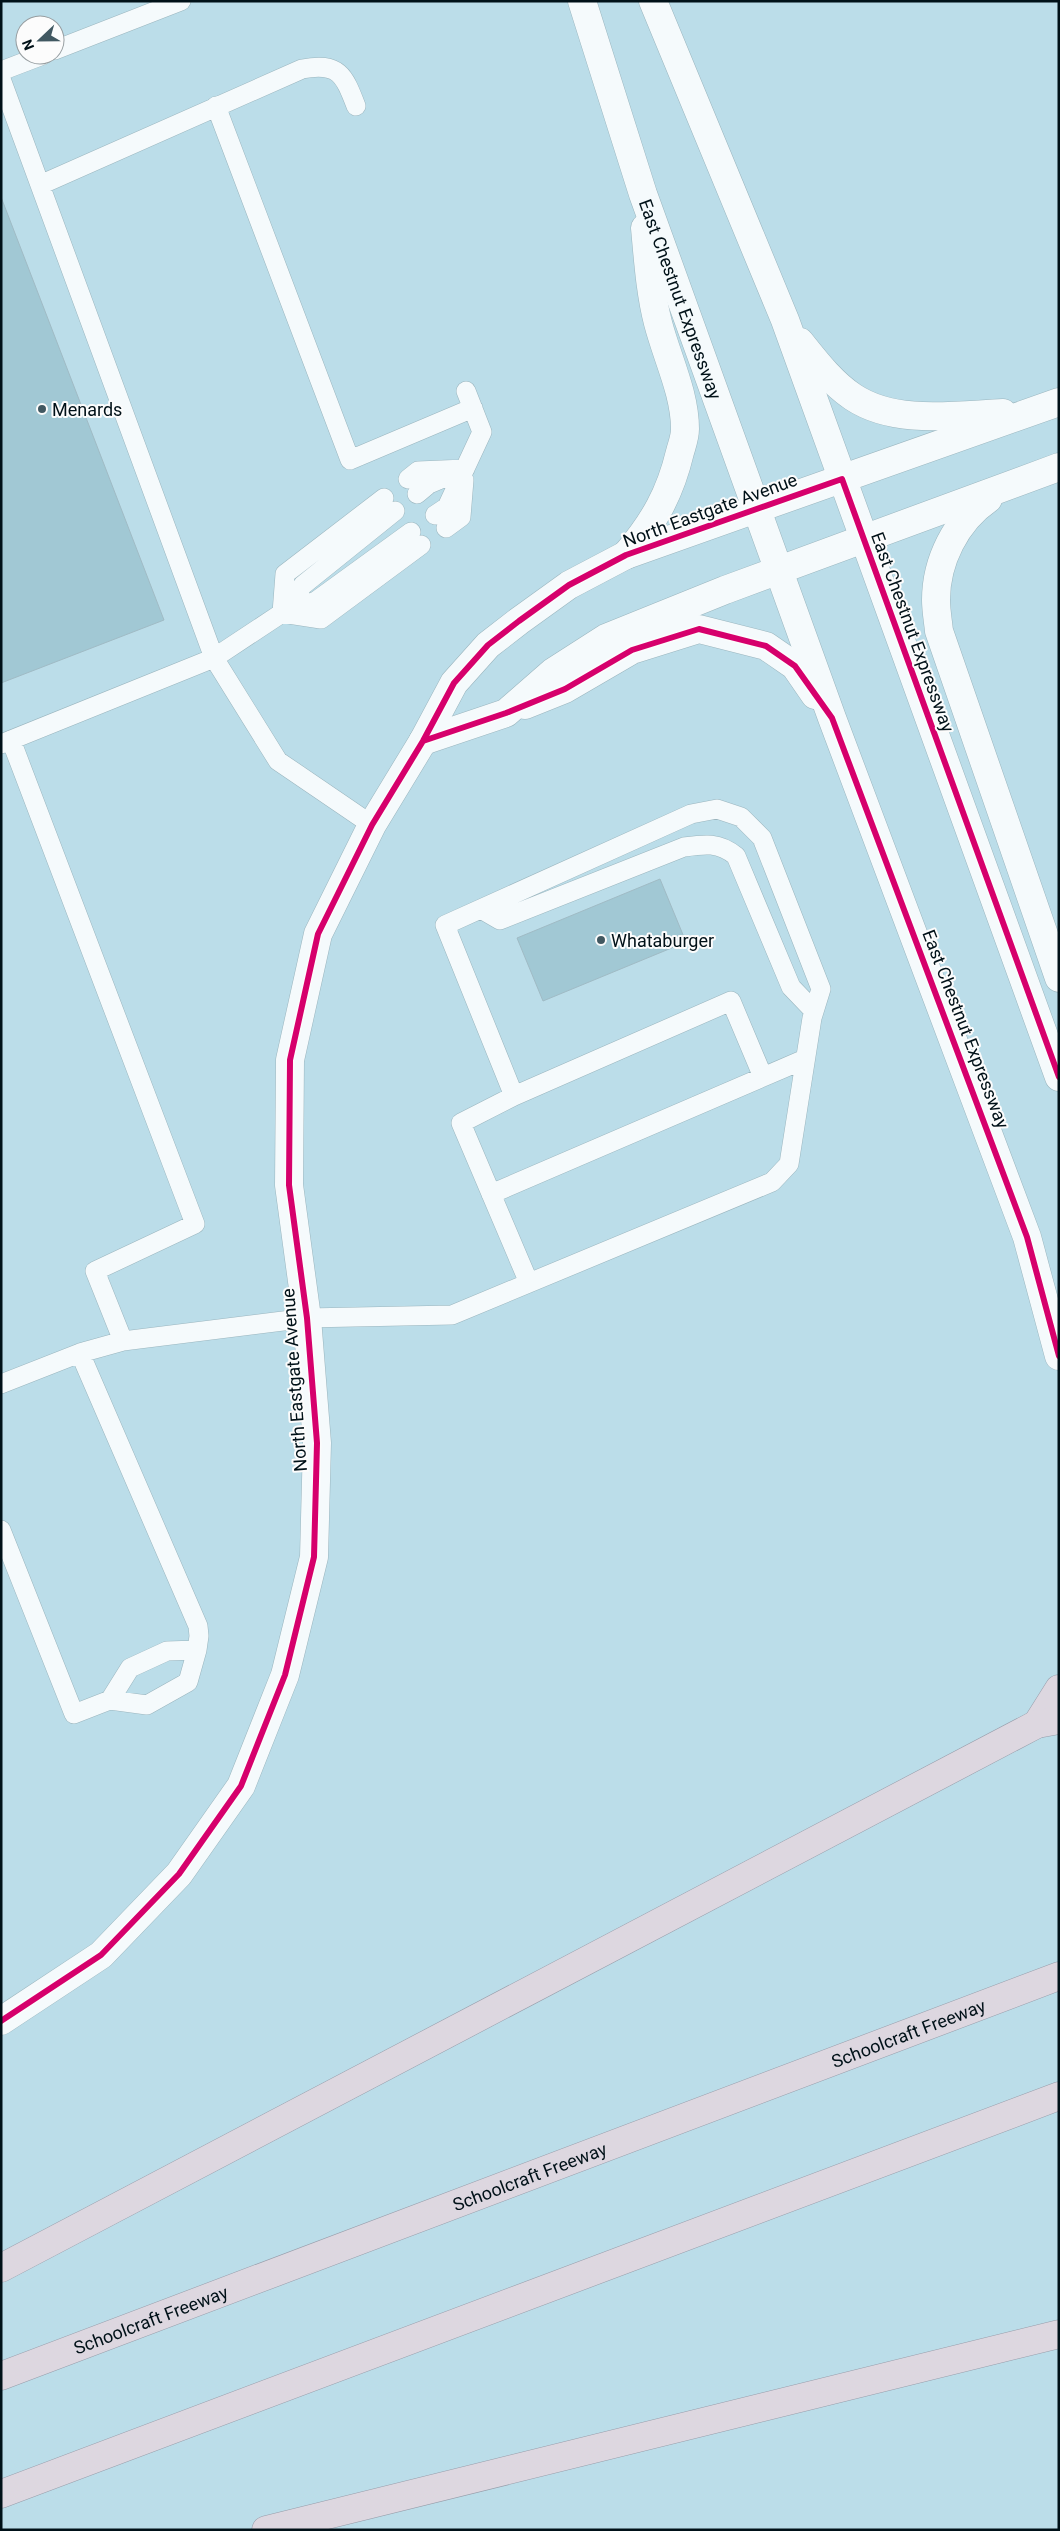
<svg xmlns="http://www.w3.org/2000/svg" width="1060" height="2531" font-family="Roboto,sans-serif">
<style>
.building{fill:#a1c8d4;stroke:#a0bbc5}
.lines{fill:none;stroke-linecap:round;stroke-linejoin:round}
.service-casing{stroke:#9ab5be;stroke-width:20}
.tertiary-casing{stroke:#9ab5be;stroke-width:29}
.motorway-casing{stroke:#979daa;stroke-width:29}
.service{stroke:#f5fafc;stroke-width:19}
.tertiary{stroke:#f5fafc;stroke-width:28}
.motorway{stroke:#ddd7e0;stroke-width:28}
.cycleway-casing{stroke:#fcfcfc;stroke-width:9}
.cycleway{stroke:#d6006c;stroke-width:6}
.poi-dot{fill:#415861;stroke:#fcfcfc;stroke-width:2}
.labels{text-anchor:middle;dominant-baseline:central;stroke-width:4;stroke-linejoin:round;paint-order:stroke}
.street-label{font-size:18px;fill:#001118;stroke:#fcfcfc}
.poi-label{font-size:18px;fill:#001118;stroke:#fcfcfc;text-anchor:start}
</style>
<rect width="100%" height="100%" fill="#bbdde9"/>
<path class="building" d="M1,197L164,620L1,683Z
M660,879L686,942L543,1001L517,938Z"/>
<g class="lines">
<defs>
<path id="service" d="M55,50L181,1
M1,71L43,55
M1,79L214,658L282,613L321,619L421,545
M216,106L350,460L473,408
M40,185L302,69C339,62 344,75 356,106
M408,479L418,471L465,469
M417,494L429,484L455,473
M435,515L447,507L482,432L466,391
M446,528L461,517L464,480
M286,612L316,601L411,532
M282,613L285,574L384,498
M282,613L303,585L395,511
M11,740L195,1224L95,1271L123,1341
M1,744L214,658L278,761L372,825
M481,909L500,920L684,847C705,844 719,842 736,856L791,987L814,1011
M514,1096L731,1001L763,1077
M491,1194L805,1059
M80,1353L198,1626L199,1636L197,1650L167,1651L130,1668L110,1700
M1,1384L80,1353L123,1341L307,1318L452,1315L772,1182L789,1164L812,1018L821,989L762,838L741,817L717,809L691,814L445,925L514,1096L461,1123L529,1283
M1,1530L74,1714L110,1700L147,1705L188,1682L197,1650"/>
<g id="tertiary">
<path id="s1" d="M582,1L643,194L832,718L1027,1237L1059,1356"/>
<path d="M653,1L785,320L1059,1077"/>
<path d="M800,342C816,362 832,383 853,397C895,425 956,415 1003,413"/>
<path d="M988,499C956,521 936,561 936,600C936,610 938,621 939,631L1059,978"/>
<path d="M626,555C654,522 670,494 680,452C682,445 685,437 685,429C685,393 667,358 658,323C650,292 648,260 645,228"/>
<path d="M525,705L565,689L632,650L699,629L766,646L795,666L815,695"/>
<path d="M423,741L506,713L553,672L606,638L725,590L1059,467"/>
<path d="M1,2021L101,1955L179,1874L241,1786L285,1675L314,1557L317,1443L307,1318L289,1185L290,1060L318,934L372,825L423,741L454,683L488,645L519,621L569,585L626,555L1059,402"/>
</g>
<g id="motorway">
<path d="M1037,1724L1059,1689"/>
<path d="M1,2268L1037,1724L1059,1720"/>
<path id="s2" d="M1,2376L1059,1976"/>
<path d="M1,2494L1059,2096"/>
<path d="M266,2530L1059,2334"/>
</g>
</defs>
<use href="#service" class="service-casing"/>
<use href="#tertiary" class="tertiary-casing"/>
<use href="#motorway" class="motorway-casing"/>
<use href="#service" class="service"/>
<use href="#tertiary" class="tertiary"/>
<use href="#motorway" class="motorway"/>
<defs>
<path id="cycleway" d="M423,741L506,713L565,689L632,650L699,629L766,646L795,666L832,718L1027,1237L1059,1356
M1,2021L101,1955L179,1874L241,1786L285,1675L314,1557L317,1443L307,1318L289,1185L290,1060L318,934L372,825L423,741L454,683L488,645L519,621L569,585L626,555L842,479L1059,1077"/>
</defs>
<use href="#cycleway" class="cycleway-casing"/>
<use href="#cycleway" class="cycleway"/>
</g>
<g class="poi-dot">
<circle cx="42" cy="409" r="5"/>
<circle cx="601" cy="940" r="5"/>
</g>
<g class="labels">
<g class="street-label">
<text stroke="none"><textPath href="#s1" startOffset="314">East Chestnut Expressway</textPath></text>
<text transform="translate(710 510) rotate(-20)">North Eastgate Avenue</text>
<text transform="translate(913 632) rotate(70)">East Chestnut Expressway</text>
<text transform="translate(966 1029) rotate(69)">East Chestnut Expressway</text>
<text transform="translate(294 1380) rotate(-94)">North Eastgate Avenue</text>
<text stroke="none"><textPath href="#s2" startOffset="970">Schoolcraft Freeway</textPath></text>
<text stroke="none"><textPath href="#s2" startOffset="565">Schoolcraft Freeway</textPath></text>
<text stroke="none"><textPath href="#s2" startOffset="160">Schoolcraft Freeway</textPath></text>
</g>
<g class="poi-label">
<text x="52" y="409">Menards</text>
<text x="611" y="940">Whataburger</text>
</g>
</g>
<rect width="1060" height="2531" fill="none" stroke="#001118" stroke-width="5"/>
<g transform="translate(40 40) rotate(248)"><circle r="24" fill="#fcfcfc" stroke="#979ea1"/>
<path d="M0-4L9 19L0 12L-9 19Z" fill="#415861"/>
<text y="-8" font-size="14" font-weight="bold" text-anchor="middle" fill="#001118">N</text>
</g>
</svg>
